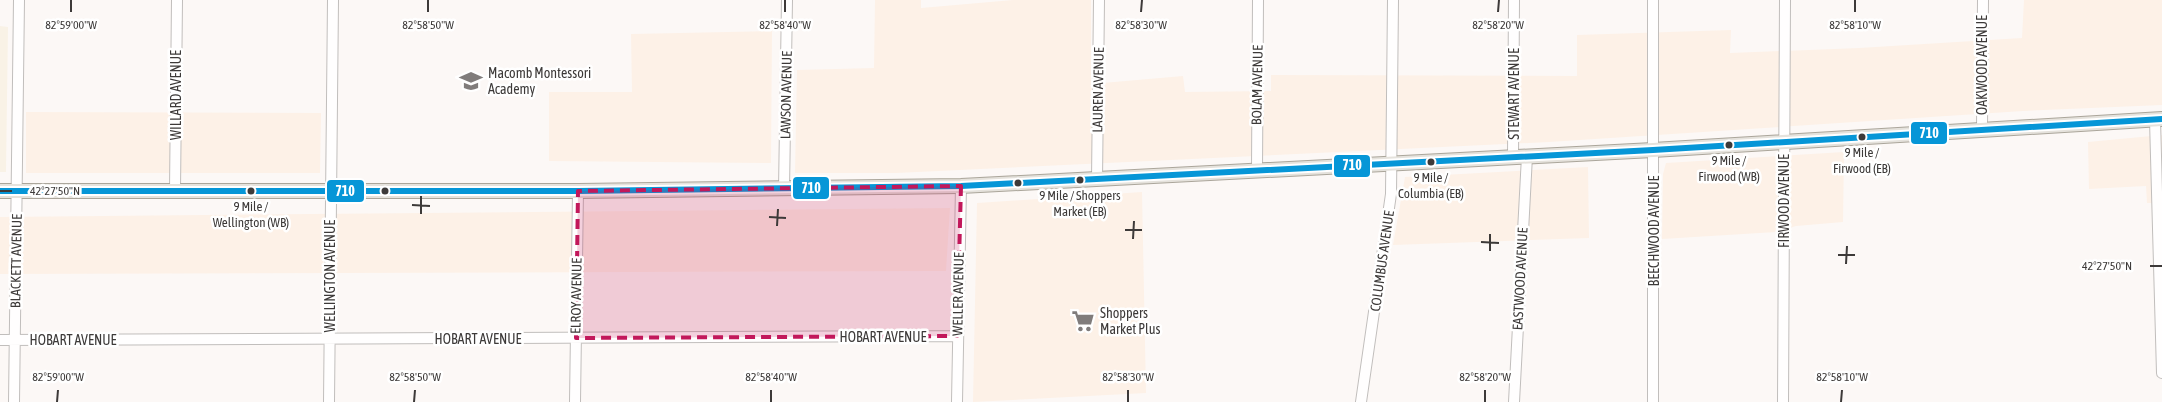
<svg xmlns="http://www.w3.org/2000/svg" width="2162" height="402" font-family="'Asap Condensed',sans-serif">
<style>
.commercial{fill:#fdf1e7}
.industrial{fill:#f9f2e6}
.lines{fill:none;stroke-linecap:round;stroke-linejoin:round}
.minor-casing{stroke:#c1bebc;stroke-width:12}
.major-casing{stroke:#aba69b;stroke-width:16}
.minor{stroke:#fffefe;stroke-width:10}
.major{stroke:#e5e2dc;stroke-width:14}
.bus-1-casing{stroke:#fff;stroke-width:10}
.bus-1{stroke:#0696d7;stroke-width:6}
.marked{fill:#c2185b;fill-opacity:0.2;stroke:#c2185b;stroke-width:4;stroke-dasharray:10 6;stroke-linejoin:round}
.ticks{fill:none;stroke:#3d3a39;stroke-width:2}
.bus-dot{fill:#3d3a39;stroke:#fff;stroke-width:2}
.labels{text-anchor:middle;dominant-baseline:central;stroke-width:5;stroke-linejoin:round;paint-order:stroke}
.bus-label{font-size:13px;fill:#3d3a39;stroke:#fff}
.street-label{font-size:14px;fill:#3d3a39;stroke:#fff}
.poi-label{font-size:14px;fill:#3d3a39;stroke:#fff;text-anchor:start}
.ticks-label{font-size:12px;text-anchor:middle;fill:#3d3a39;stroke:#fff;stroke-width:5;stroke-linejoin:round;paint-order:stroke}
.line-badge{stroke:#fff;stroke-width:2}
.badge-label{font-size:14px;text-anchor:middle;font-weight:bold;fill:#fff}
</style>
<rect width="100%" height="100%" fill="#fcf8f6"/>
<path class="commercial" d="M875,0H921V8L1013,0H1091V84L1183,76L1185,92L1271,91V75L1577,76V35L1731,30L1730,53L1859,48L2022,38L2024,0H2162V105L2023,111L1549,142L896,173H795L797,70L874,68Z
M772,31L771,163L549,161V92H632L631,34Z
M26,112L321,113L320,173H26Z
M2162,135V203H2147L2146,186L2089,189L2088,142Z
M1844,152L1843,222L1796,226L1776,232L1662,239L1663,174L1666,163Z
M1588,167L1589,238L1393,245L1405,177Z
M1142,192L1146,393L973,402L977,203Z
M950,208L946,271L0,274V217Z"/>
<path class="industrial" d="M0,26L8,27L6,172H0Z"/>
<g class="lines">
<defs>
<path id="minor" d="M1653,0V402
M2155,120L2162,373
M1982,129L1983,0
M1513,157L1514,0
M1257,170L1258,0
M1097,180L1099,0
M784,189L787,0
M175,190L177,0
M0,340L957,336
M14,402L19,0
M329,402L333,0
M575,402L578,191
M957,402L961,186
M1361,402L1391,194L1393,0
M1514,402L1527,156
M1783,402L1785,0"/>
<path id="major" d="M0,191H578L961,186L1653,150L2162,119"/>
</defs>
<use href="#minor" class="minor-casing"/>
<use href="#major" class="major-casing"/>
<use href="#minor" class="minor"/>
<use href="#major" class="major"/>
<defs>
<path id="bus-1" d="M0,191H578L961,186L1653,150L2162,119"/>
</defs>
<use href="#bus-1" class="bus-1-casing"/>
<use href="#bus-1" class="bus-1"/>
</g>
<path class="marked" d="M961,186L957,336L576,338L578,191Z"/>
<path class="ticks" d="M71,12V0M428,12V0M785,12V0M1141,12L1142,0M1498,12L1499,0M1855,12V0M0,191H12M412,205L430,206M421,214V196M769,217L786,218M777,226L778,209M1125,230H1142M1133,239L1134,221M1481,242L1499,243M1490,251V234M1838,255H1855M1846,264L1847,246M2150,266H2162M57,402L58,390M414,402L415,390M771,402V390M1128,402V390M1485,402V390M1841,402L1842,390"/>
<defs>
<symbol id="school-bare" viewBox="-9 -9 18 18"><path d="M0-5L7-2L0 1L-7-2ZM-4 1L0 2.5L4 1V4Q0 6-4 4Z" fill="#807c7b" stroke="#fff" stroke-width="2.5" paint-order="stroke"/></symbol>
<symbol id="supermarket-bare" viewBox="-9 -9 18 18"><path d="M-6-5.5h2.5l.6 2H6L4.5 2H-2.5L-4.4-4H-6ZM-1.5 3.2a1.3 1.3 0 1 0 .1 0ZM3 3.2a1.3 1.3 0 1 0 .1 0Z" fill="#807c7b" stroke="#fff" stroke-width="2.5" paint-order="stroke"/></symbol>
</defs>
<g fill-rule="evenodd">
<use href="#school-bare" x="455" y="65" width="32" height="32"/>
<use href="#supermarket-bare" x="1067" y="305" width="32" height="32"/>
</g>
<g class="bus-dot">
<circle cx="1862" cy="137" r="4.5"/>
<circle cx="1729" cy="145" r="4.5"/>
<circle cx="1431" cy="162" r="4.5"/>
<circle cx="1080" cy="180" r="4.5"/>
<circle cx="1018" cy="183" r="4.5"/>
<circle cx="251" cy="191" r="4.5"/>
<circle cx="385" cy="191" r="4.5"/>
</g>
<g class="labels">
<g class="bus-label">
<text x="1862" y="152">9 Mile /<tspan x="1862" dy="16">Firwood (EB)</tspan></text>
<text x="1729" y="160">9 Mile /<tspan x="1729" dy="16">Firwood (WB)</tspan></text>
<text x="1431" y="177">9 Mile /<tspan x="1431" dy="16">Columbia (EB)</tspan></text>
<text x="1080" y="195">9 Mile / Shoppers<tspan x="1080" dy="16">Market (EB)</tspan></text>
<text x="251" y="206">9 Mile /<tspan x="251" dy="16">Wellington (WB)</tspan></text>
</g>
<g class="street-label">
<text transform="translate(1982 65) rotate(-90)">OAKWOOD AVENUE</text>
<text transform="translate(1257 85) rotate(-89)">BOLAM AVENUE</text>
<text transform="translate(1098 90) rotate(-89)">LAUREN AVENUE</text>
<text transform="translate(1514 94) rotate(-90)">STEWART AVENUE</text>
<text transform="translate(176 95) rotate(-90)">WILLARD AVENUE</text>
<text transform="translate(786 95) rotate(-89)">LAWSON AVENUE</text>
<text transform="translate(1784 201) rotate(-90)">FIRWOOD AVENUE</text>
<text transform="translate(1654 231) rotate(-90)">BEECHWOOD AVENUE</text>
<text transform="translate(16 261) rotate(-89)">BLACKETT AVENUE</text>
<text transform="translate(1382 261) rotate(-82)">COLUMBUS AVENUE</text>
<text transform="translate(330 276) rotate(-90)">WELLINGTON AVENUE</text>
<text transform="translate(1520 279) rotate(-87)">EASTWOOD AVENUE</text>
<text transform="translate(958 294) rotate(-89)">WELLER AVENUE</text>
<text transform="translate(576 296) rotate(-89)">ELROY AVENUE</text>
<text x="883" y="337">HOBART AVENUE</text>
<text x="478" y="339">HOBART AVENUE</text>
<text x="73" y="340">HOBART AVENUE</text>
</g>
<g class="poi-label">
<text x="488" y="73">Macomb Montessori<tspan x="488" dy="16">Academy</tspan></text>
<text x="1100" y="313">Shoppers<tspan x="1100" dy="16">Market Plus</tspan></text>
</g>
</g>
<g class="ticks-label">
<text x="71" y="29">82°59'00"W</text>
<text x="428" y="29">82°58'50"W</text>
<text x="785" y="29">82°58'40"W</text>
<text x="1141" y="29">82°58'30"W</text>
<text x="1498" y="29">82°58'20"W</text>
<text x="1855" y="29">82°58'10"W</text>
<text x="55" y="195">42°27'50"N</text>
<text x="2107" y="270">42°27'50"N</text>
<text x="58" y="381">82°59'00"W</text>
<text x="415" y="381">82°58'50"W</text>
<text x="771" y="381">82°58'40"W</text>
<text x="1128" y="381">82°58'30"W</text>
<text x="1485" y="381">82°58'20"W</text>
<text x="1842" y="381">82°58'10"W</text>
</g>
<g class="line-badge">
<rect x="1910" y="121" width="38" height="24" rx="5" fill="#0696d7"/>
<rect x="1333" y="154" width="38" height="24" rx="5" fill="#0696d7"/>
<rect x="792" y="176" width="38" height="24" rx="5" fill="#0696d7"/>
<rect x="326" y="179" width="39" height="24" rx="5" fill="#0696d7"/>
</g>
<g class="badge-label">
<text x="1929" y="138">710</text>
<text x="1352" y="170">710</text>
<text x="811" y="193">710</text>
<text x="345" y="196">710</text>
</g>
</svg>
